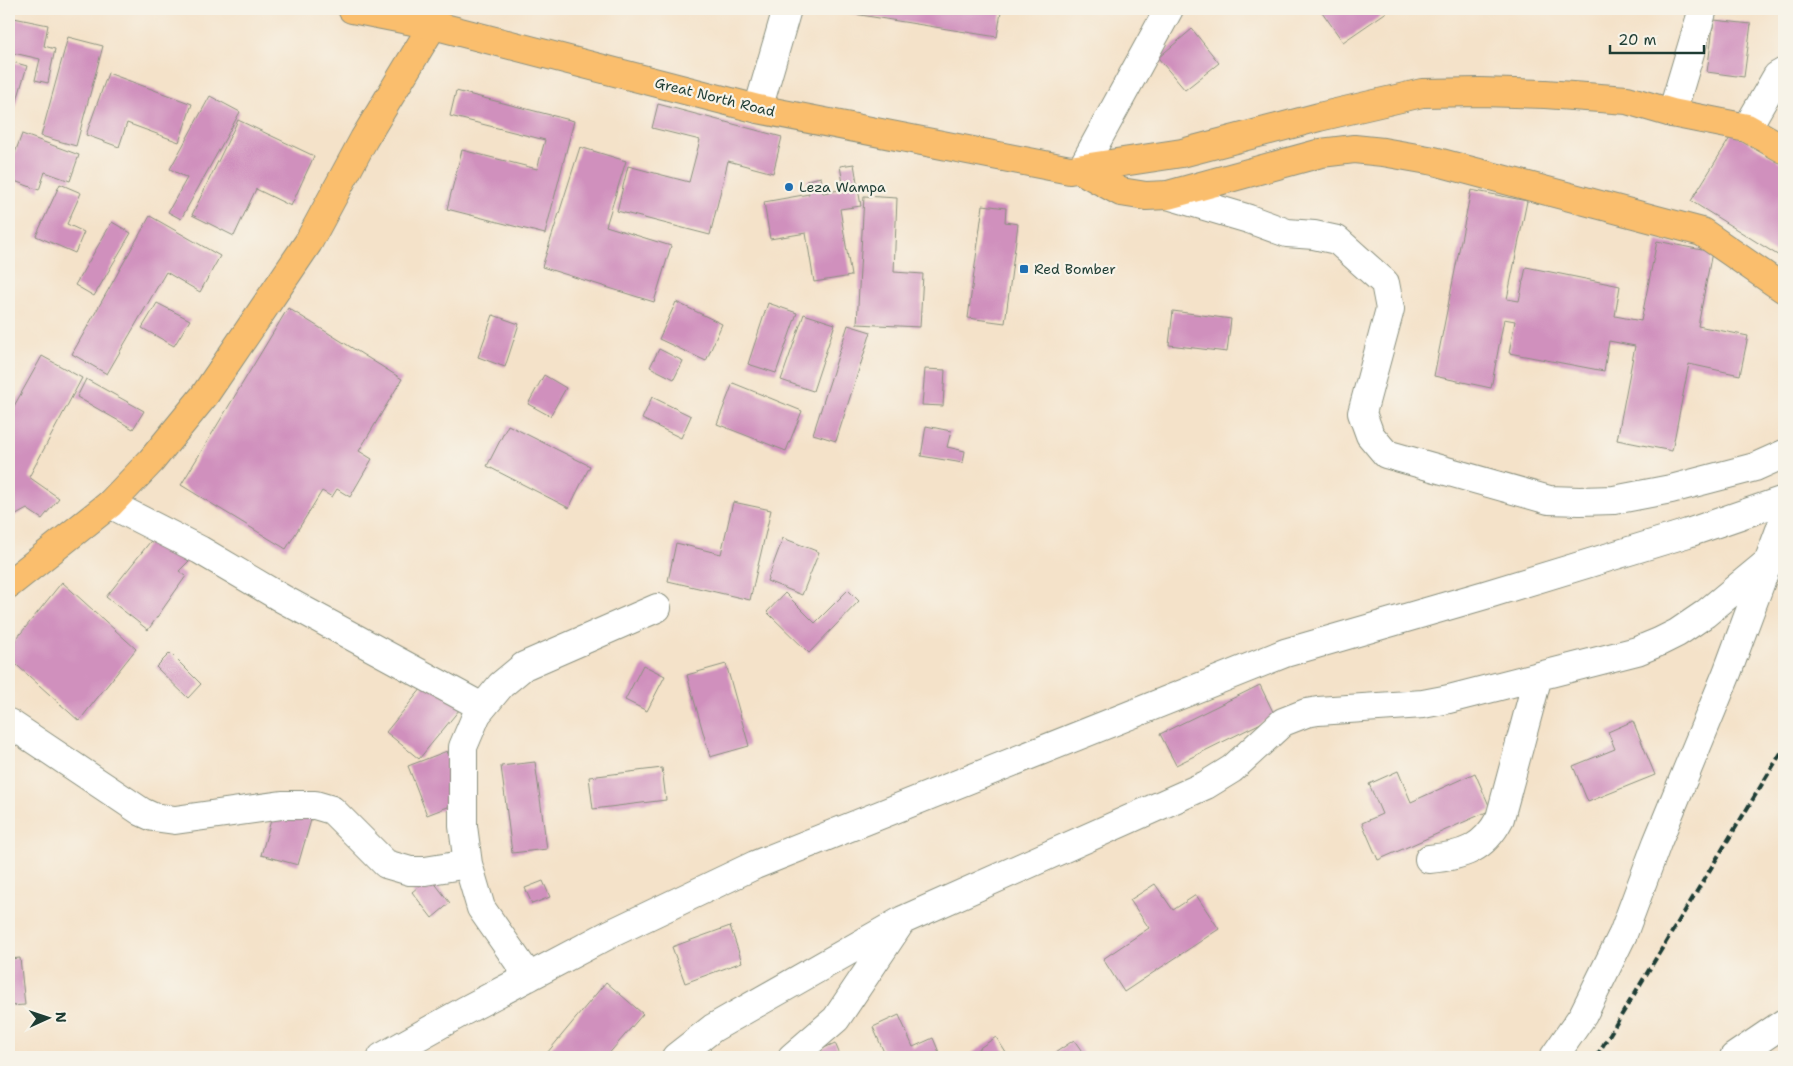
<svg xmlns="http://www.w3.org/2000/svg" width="1793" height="1066" font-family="'Shantell Sans',sans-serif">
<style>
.building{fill:#d090bd}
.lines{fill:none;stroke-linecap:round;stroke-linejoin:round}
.minor-casing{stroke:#8a907e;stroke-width:30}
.major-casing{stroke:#8a907e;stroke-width:30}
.highway-casing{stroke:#8a907e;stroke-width:30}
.minor{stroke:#fff;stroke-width:28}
.major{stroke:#fabe6d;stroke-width:28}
.highway{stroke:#fabe6d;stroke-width:28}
.rail{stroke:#1f3d34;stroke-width:4;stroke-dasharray:8 4;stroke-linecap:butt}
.poi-dot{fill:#1f6fb2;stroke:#f7f3e8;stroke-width:2}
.labels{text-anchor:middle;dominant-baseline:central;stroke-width:4.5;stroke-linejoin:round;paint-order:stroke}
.street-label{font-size:14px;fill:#1f3d34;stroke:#f7f3e8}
.poi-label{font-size:14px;fill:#1f3d34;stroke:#f7f3e8;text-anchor:start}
</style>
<rect width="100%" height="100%" fill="#f7f3e8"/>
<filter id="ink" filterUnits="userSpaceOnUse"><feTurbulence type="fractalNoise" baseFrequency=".02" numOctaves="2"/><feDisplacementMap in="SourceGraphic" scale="10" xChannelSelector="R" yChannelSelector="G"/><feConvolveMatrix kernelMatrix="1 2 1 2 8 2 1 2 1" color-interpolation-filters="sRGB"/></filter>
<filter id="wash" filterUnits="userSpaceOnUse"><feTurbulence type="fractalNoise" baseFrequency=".0096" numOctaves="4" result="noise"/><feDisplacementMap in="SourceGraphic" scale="20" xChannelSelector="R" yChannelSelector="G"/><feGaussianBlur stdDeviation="1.12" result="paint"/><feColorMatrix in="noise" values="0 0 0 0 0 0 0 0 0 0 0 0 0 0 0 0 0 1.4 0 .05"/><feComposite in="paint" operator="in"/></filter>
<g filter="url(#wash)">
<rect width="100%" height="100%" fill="#f4e2c9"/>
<g id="blocks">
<path class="building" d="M842,9H983L1001,12L997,37L842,12Z
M1320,9H1391L1343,42Z
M9,17L48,25L44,46L55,49L48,83L35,80L40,59L9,52Z
M1714,20L1751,24L1744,77L1707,72Z
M1192,29L1219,63L1185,90L1158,58Z
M68,37L103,46L76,146L41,136Z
M9,61L27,66L14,111L9,110Z
M108,73L192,104L179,142L127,123L119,147L86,135Z
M456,91L574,121L545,234L447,209L462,150L537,169L545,140L450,116Z
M210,96L240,112L181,219L168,212L187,178L170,169Z
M658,104L782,137L773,173L728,161L710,235L617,211L628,166L689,182L700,140L652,128Z
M238,120L314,156L291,206L256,189L234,236L192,215Z
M1733,133L1784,164V259L1691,201Z
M22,134L79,155L70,181L45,172L39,190L9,179V169Z
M580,147L626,161L606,226L671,246L654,302L542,267Z
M854,164L861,206L840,209L851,276L814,282L806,233L770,239L764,202L809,194L807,180L821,177L823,193L844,189L840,166Z
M60,184L81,193L67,224L84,232L75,253L36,236Z
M9,188L15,191L9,205Z
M1471,190L1527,201L1507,299L1519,301L1526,267L1620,286L1615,316L1641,321L1657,241L1712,252L1698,326L1748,336L1740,375L1689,364L1672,451L1617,440L1635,346L1609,341L1604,371L1509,353L1515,321L1504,319L1491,388L1434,376Z
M864,196L897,198L894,272L923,274L920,327L857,324Z
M983,205L1006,208L1005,222L1018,224L1005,323L968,318Z
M150,216L220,256L200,292L166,272L107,374L72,354Z
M112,222L131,233L94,296L75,285Z
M676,302L722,324L706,361L659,339Z
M157,303L190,320L174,346L142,328Z
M768,303L797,313L776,373L748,364Z
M288,308L402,379L359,451L372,459L350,497L337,489L332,497L322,491L286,549L181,485Z
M1173,311L1231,319L1227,352L1169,345Z
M804,314L835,324L813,391L781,380Z
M493,315L519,324L505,367L478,357Z
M848,325L871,332L836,441L813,434Z
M659,349L683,361L674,379L650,367Z
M42,356L82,378L29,477L59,498L42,519L27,509L9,519V503L13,497L9,494V415Z
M925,369L945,370L943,406L922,405Z
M544,375L566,388L550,416L528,404Z
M86,379L144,411L133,429L77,397Z
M733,383L802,411L786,451L717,424Z
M652,397L691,416L681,438L642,419Z
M508,425L590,466L569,508L487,466Z
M926,426L951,431L947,447L965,451L963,463L921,456Z
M733,502L771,510L750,600L668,581L676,543L721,554Z
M154,537L189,561L179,571L186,576L148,630L106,597Z
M783,538L819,552L802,595L767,581Z
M62,582L136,649L79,721L9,658V648Z
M848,590L859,601L809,653L767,612L785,593L815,623Z
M170,653L201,684L188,698L156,667Z
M726,664L749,746L710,757L687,675Z
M643,665L665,676L647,711L625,700Z
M431,677L464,704L419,759L386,732Z
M1260,685L1275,716L1176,765L1160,734Z
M1633,721L1655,775L1588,802L1573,766L1615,749L1608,732Z
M447,751L466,800L427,815L408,766Z
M535,762L547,849L512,853L501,766Z
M662,768L666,800L593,809L589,777Z
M1398,771L1411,802L1475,773L1491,810L1378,860L1362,823L1382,814L1369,784Z
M276,803L313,813L298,865L261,855Z
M430,877L450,903L432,918L412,892Z
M543,881L550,897L532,904L525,888Z
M1155,884L1173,910L1196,895L1219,929L1124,992L1103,959L1149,928L1130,900Z
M730,926L742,962L685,983L672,947Z
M20,958L25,1005L9,1006V959Z
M606,982L643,1014L606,1057H552L547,1053Z
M899,1015L913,1047L933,1038L941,1057H886L873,1027Z
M996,1037L1008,1056L966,1057Z
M1074,1040L1086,1057H1049Z
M835,1043L841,1057H810L809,1055Z"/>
</g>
</g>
<g filter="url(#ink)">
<use href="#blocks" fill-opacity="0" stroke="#8a907e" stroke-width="1"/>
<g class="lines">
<defs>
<path id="minor" d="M758,109L787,9
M1672,113L1703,9
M1747,128L1777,76L1784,72
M1081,170L1169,9
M1168,195L1249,219L1287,233L1314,235L1337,240L1385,283L1390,309L1362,413L1370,435L1386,454L1549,500L1580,501L1614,500L1671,489L1755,467L1784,454
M110,504L200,550L283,599L482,707
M9,723L142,812L153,817L175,820L282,805H315L332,810L386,864L410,871H425L468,864
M1429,859C1463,856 1484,849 1500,818L1538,676
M529,977L481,908L468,864L463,826V747L477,714L501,685L524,666L657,608
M382,1057L464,1011L610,934L755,865L1285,653L1485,595L1688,533L1784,500
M676,1057L713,1028L903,920L1206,785L1232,769L1283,722L1306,713L1318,711L1423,704L1449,699L1637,651L1659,642L1677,633L1705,614L1768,562
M792,1057L836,1019L899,925
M1554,1057L1583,1015L1623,934L1657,843L1727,673L1784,519
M1734,1057L1784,1023"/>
<path id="major" d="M9,584L110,504L151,461L204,396L308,243L364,139L433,25"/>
<path id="highway" d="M352,9L433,25L758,109L1070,170L1182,153L1319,117L1422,93L1480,92L1545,94L1627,100L1672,113L1747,128L1784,149
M1081,170L1121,192L1146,196L1168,195L1321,153L1354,149L1383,152L1434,161L1702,232L1784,289"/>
</defs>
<use href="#minor" class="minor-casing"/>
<use href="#major" class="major-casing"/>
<use href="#highway" class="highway-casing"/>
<use href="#minor" class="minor"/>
<use href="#major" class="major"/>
<use href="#highway" class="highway"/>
<path class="rail" d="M1596,1057L1784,748"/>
</g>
</g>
<g class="poi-dot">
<circle cx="789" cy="187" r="5"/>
<rect x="1019" y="264" width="10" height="10" rx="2.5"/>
</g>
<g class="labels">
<g class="street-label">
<text transform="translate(715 97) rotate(14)">Great North Road</text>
</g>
<g class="poi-label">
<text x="799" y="187">Leza Wampa</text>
<text x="1034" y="269">Red Bomber</text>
</g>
</g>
<rect width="1793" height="1066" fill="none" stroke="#f7f3e8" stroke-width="30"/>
<g transform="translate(48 1018) rotate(87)" stroke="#f7f3e8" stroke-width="4" paint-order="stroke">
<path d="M0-4L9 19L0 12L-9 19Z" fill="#1f3d34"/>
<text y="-8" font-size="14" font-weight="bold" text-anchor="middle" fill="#1f3d34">N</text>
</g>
<path d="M1610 45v8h94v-8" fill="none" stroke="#1f3d34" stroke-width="2.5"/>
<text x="1618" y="45" font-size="15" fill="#1f3d34" stroke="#f7f3e8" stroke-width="4" paint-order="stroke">20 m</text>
</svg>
